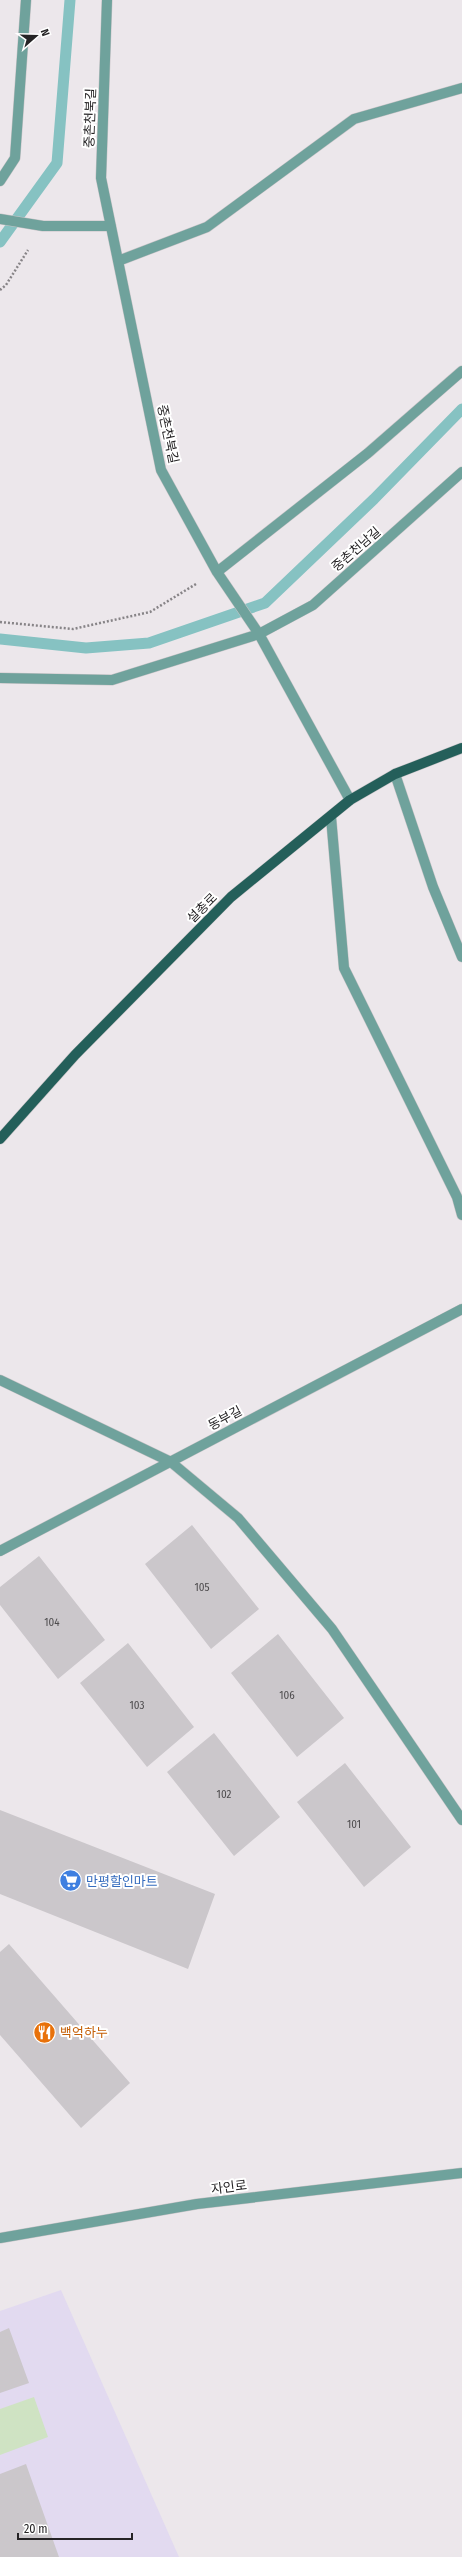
<svg xmlns="http://www.w3.org/2000/svg" width="462" height="2557" font-family="'Fira Sans Condensed','Noto Sans KR',sans-serif">
<style>
.education{fill:#e2daf0}
.green{fill:#cfe3c3}
.lines{fill:none;stroke-linecap:round;stroke-linejoin:round}
.stream{stroke:#86c2c2;stroke-width:11}
.building{fill:#cbc7cb}
.minor-casing{stroke:#c8c4c7;stroke-width:11}
.major-casing{stroke:#c8c4c7;stroke-width:11}
.path{stroke:#878487;stroke-width:2.5;stroke-dasharray:2 2;stroke-linecap:butt}
.minor{stroke:#6fa29c;stroke-width:10}
.major{stroke:#245f5a;stroke-width:10}
.labels{text-anchor:middle;dominant-baseline:central;stroke-width:4;stroke-linejoin:round;paint-order:stroke}
.number-label{font-size:11px;fill:#4e4c4e}
.street-label{font-size:13px;fill:#252325;stroke:#fff}
.shop-label{font-size:13px;fill:#366cbe;stroke:#fff;text-anchor:start}
.food-label{font-size:13px;fill:#c56008;stroke:#fff;text-anchor:start}
</style>
<rect width="100%" height="100%" fill="#ece7eb"/>
<path class="education" d="M61,2290L179,2557H0V2311Z"/>
<path class="green" d="M34,2397L48,2437L0,2455V2409Z"/>
<g class="lines">
<path class="stream" d="M0,242L57,163L70,0
M0,639L86,648L149,643L265,603L374,499L462,409"/>
</g>
<path class="building" d="M192,1525L259,1609L211,1649L145,1564Z
M39,1556L105,1640L58,1679L0,1605V1587Z
M278,1634L344,1718L297,1757L231,1673Z
M128,1643L194,1727L147,1767L80,1683Z
M214,1733L280,1817L234,1856L167,1772Z
M345,1763L411,1847L364,1887L297,1802Z
M0,1810L215,1894L188,1969L0,1894Z
M9,1944L130,2083L81,2128L0,2035V1952Z
M9,2328L29,2383L0,2393V2332Z
M26,2464L59,2557H0V2474Z"/>
<g class="lines">
<defs>
<path id="minor" d="M107,0L101,178L161,470L217,572L259,634L350,800
M0,181L15,158L26,0
M0,219L43,226H111
M118,261L207,227L354,119L462,88
M217,572L368,453L462,371
M0,678L112,680L259,634L313,605L462,472
M395,774L433,887L462,957
M331,817L344,968L457,1197L462,1215
M0,1380L171,1462L238,1518L332,1629L462,1820
M0,1551L462,1309
M0,2238L197,2204L462,2173"/>
<path id="major" d="M0,1139L75,1055L231,897L350,800L395,774L462,748"/>
</defs>
<use href="#minor" class="minor-casing"/>
<use href="#major" class="major-casing"/>
<path class="path" d="M0,290L6,285L28,250
M0,622L73,629L150,612L196,584"/>
<use href="#minor" class="minor"/>
<use href="#major" class="major"/>
</g>
<defs>
<symbol id="supermarket-disc" viewBox="-11 -11 22 22"><circle r="9.5" fill="#3f7fe0" stroke="#fff"/><path d="M-6-5.5h2.5l.6 2H6L4.5 2H-2.5L-4.4-4H-6ZM-1.5 3.2a1.3 1.3 0 1 0 .1 0ZM3 3.2a1.3 1.3 0 1 0 .1 0Z" fill="#fff"/></symbol>
<symbol id="restaurant-disc" viewBox="-11 -11 22 22"><circle r="9.5" fill="#e8710a" stroke="#fff"/><path d="M-5-6h1v4h1v-4h1v4h1v-4h1v5L-1.5 .5V6h-2V.5L-5-1ZM5-6V6H3V1.5H1.5Q1.5-4 5-6Z" fill="#fff"/></symbol>
</defs>
<g fill-rule="evenodd">
<use href="#supermarket-disc" x="58" y="1868" width="25" height="25"/>
<use href="#restaurant-disc" x="32" y="2020" width="25" height="25"/>
</g>
<g class="labels">
<g class="number-label">
<text x="202" y="1587">105</text>
<text x="52" y="1622">104</text>
<text x="287" y="1695">106</text>
<text x="137" y="1705">103</text>
<text x="224" y="1794">102</text>
<text x="354" y="1824">101</text>
</g>
<g class="street-label">
<text transform="translate(90 118) rotate(-88)">중촌천북길</text>
<text transform="translate(168 434) rotate(78)">중촌천북길</text>
<text transform="translate(356 549) rotate(-41)">중촌천남길</text>
<text transform="translate(202 908) rotate(-45)">설총로</text>
<text transform="translate(225 1418) rotate(-28)">동부길</text>
<text transform="translate(229 2187) rotate(-7)">자인로</text>
</g>
<g class="shop-label">
<text x="86" y="1881">만평할인마트</text>
</g>
<g class="food-label">
<text x="60" y="2032">백억하누</text>
</g>
</g>
<g transform="translate(36 36) rotate(70)" stroke="#ffffff" stroke-width="3" paint-order="stroke">
<path d="M0-3L7 15L0 10L-7 15Z" fill="#252325"/>
<text y="-6" font-size="11" font-weight="bold" text-anchor="middle" fill="#252325">N</text>
</g>
<path d="M18 2533v6h114v-6" fill="none" stroke="#252325" stroke-width="2"/>
<text x="24" y="2533" font-size="12" fill="#252325" stroke="#ffffff" stroke-width="3" paint-order="stroke">20 m</text>
</svg>
